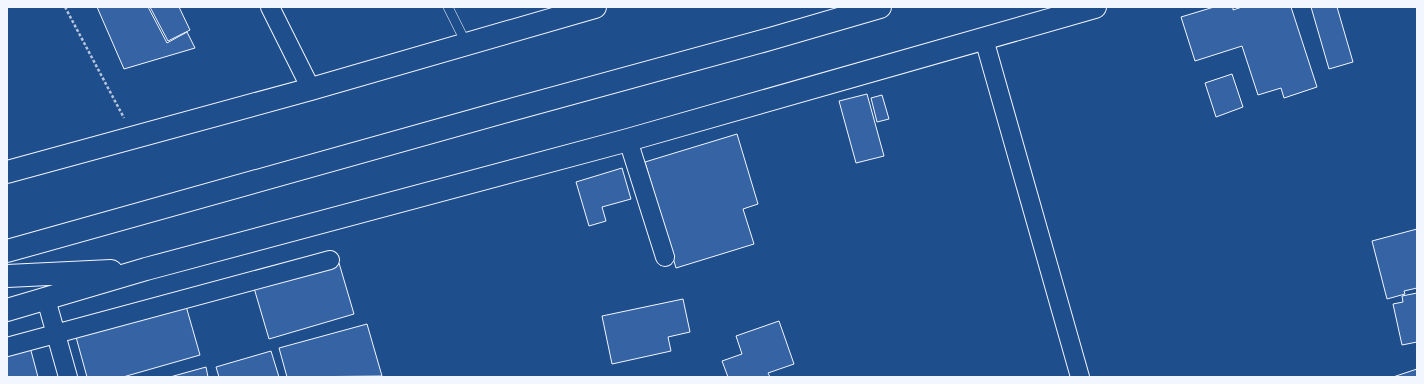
<svg xmlns="http://www.w3.org/2000/svg" width="1424" height="384" font-family="'Varela Round',sans-serif">
<style>
.building{fill:#3563a3;stroke:#f2f6ff}
.lines{fill:none;stroke-linecap:round;stroke-linejoin:round}
.lane-casing{stroke:#f2f6ff;stroke-width:10}
.street-casing{stroke:#f2f6ff;stroke-width:20}
.highway-casing{stroke:#f2f6ff;stroke-width:24}
.path{stroke:#b3c4dc;stroke-width:2.5;stroke-dasharray:3 2;stroke-linecap:butt}
.lane{stroke:#1f4e8c;stroke-width:9}
.street{stroke:#1f4e8c;stroke-width:18}
.highway{stroke:#1f4e8c;stroke-width:22}
</style>
<rect width="100%" height="100%" fill="#1f4e8c"/>
<path class="building" d="M97,7H148L167,43L187,32L195,48L124,69Z
M150,7H179L190,30L168,41Z
M1214,7H1233V10L1242,7H1291L1317,87L1284,98L1281,88L1258,95L1242,46L1195,61L1181,17Z
M1311,7H1337L1353,62L1329,69Z
M1232,74L1243,107L1216,117L1205,83Z
M867,94L884,156L856,163L839,101Z
M882,95L889,119L877,122L871,98Z
M737,134L758,204L743,209L754,244L676,268L645,162Z
M622,168L631,199L602,207L606,221L589,226L576,182Z
M1417,229V288L1404,291L1405,294L1387,299L1372,241Z
M339,263L354,314L269,339L254,288Z
M1417,293V342L1402,345L1393,304L1403,302L1402,296Z
M683,299L690,332L668,337L671,351L612,364L602,316Z
M186,306L200,355L123,377H87L76,337Z
M779,321L794,364L768,373L770,377H728L722,361L742,354L736,336Z
M367,324L382,376L287,377L279,348Z
M30,347L38,377H7V353Z
M271,351L279,377H219L216,367Z
M206,367L208,377H170Z
M1417,369V377H1393Z"/>
<g class="lines">
<defs>
<path id="lane" d="M448,7L466,43"/>
<path id="street" d="M270,7L311,89
M984,39L1080,377
M628,140L665,257
M46,299L68,377
M7,347L330,260"/>
<path id="highway" d="M7,172L311,89L595,7
M7,251L507,111L770,39L880,7
M7,276L111,271
M7,310L146,269L628,140L1095,7"/>
</defs>
<use href="#lane" class="lane-casing"/>
<use href="#street" class="street-casing"/>
<use href="#highway" class="highway-casing"/>
<path class="path" d="M65,7L124,118"/>
<use href="#lane" class="lane"/>
<use href="#street" class="street"/>
<use href="#highway" class="highway"/>
</g>
<rect width="1424" height="384" fill="none" stroke="#f2f6ff" stroke-width="16"/>
</svg>
